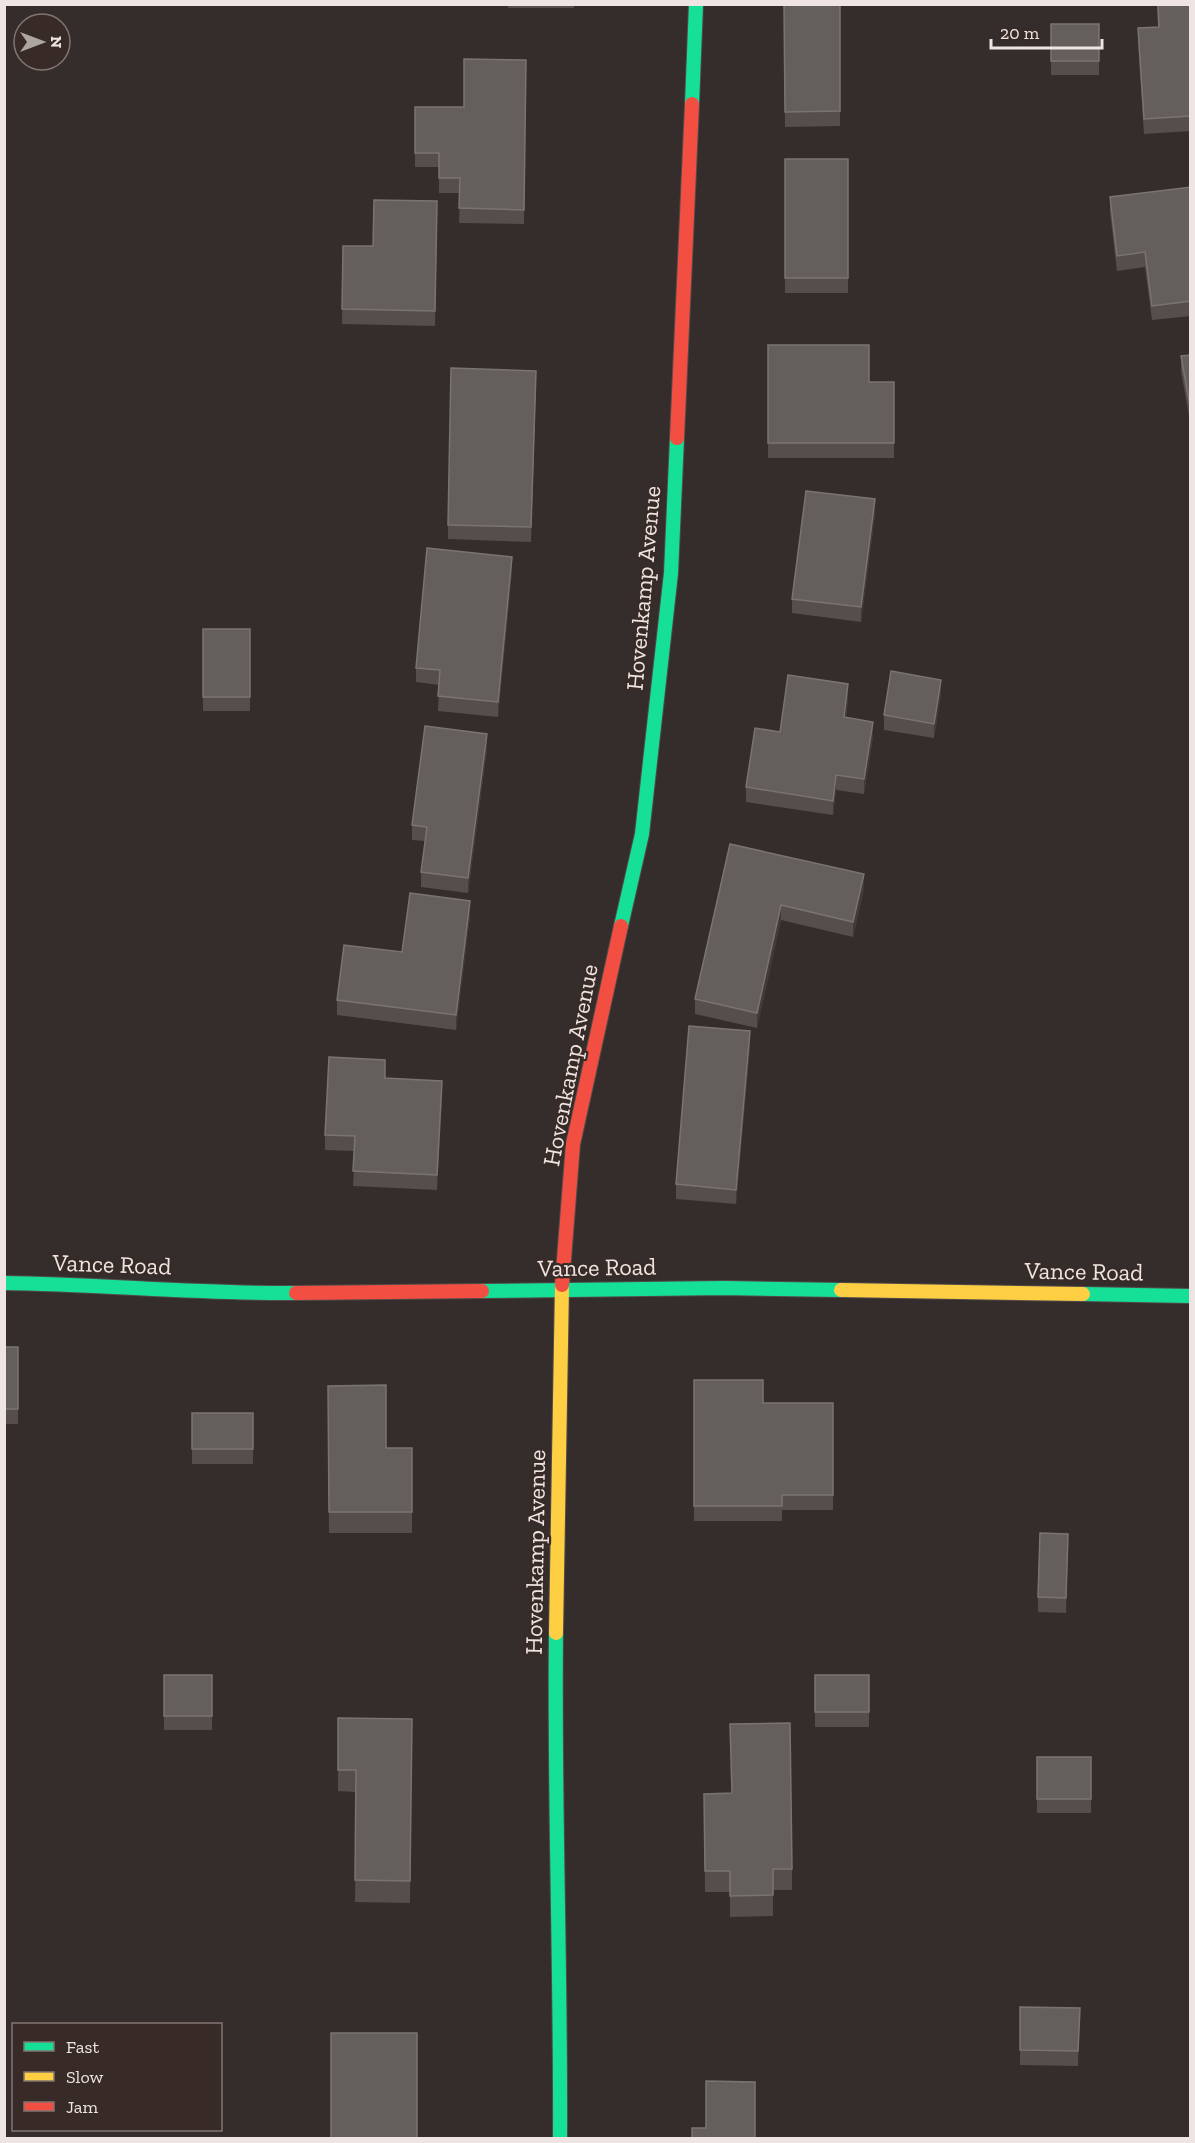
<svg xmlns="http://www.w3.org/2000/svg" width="1195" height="2143" font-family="'Zilla Slab',serif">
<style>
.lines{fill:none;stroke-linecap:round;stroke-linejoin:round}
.fast-casing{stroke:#524b4a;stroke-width:16}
.slow-casing{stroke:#524b4a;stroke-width:16}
.jam-casing{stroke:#524b4a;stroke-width:16}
.fast{stroke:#16e098;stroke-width:14}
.slow{stroke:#ffcf43;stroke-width:14}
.jam{stroke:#f24e42;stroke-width:14}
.wall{fill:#554e4c}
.shaded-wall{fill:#413a38}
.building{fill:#655f5c;stroke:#7a7471;stroke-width:1.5}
.labels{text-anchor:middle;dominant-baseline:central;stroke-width:4.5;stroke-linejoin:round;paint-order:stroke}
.street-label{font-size:24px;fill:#eee5e2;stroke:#382b27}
</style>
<rect width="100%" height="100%" fill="#342d2b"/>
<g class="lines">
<defs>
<path id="fast" d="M692,104L696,4
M621,926L642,834L671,573L677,438
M4,1283C101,1284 198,1294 296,1293
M482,1291L724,1288L841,1290
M1083,1294L1190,1296
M556,1633C554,1801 561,1970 560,2138"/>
<path id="slow" d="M841,1290L1083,1294
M556,1633L562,1285"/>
<path id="jam" d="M677,438L692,104
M562,1285L573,1144L621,926
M296,1293L482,1291"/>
</defs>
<use href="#fast" class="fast-casing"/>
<use href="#slow" class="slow-casing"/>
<use href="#jam" class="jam-casing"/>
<use href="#fast" class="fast"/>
<use href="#slow" class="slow"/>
<use href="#jam" class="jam"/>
</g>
<path class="wall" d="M508,4H574V8H508Z
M784,4H840V126L785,127Z
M1157,4H1191V131L1144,134L1138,42V28L1158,27Z
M1051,24H1099V75H1051Z
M526,60L524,224L459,223L460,193H439V167H415V107H464Z
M785,159H848V293H785Z
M1191,187V316L1152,320L1145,267L1117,271L1110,212V197Z
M437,201L435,326L342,324L343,246H373Z
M768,345L869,382H894V458H768Z
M1191,355V427L1181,371V356Z
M536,385L531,542L448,539V525Z
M875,514L861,622L792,613V599Z
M512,571L498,717L438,711L439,685L416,682V668Z
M203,629H250V711H203Z
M941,694L934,738L884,730V715Z
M848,699L846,718L873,737L864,794L836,790L833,815L746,802V787L780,732Z
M487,749L468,893L421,887V872L425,841L412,840V825Z
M730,844L864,889L853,937L781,920L757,1028L695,1014V999Z
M470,916L456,1030L337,1015V1000L402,952Z
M750,1046L736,1204L676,1199V1184Z
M385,1078L442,1096L437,1190L353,1186L355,1151L325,1150V1135Z
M4,1347H18V1424H4Z
M694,1380L763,1403H833V1510H782V1521H694Z
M328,1386L386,1448H412V1533H329Z
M192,1413H253V1464H192Z
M1068,1534L1066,1613L1038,1612V1597Z
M164,1675H212V1730H164Z
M815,1675H869V1727H815Z
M338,1718L412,1719L410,1903L355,1902L356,1792L338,1791Z
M1037,1757H1091V1813H1037Z
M704,1794L792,1869V1890H773V1916L730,1917V1892H705Z
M1020,2007L1080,2008L1078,2066L1020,2065Z"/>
<path class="shaded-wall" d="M875,499V514L861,622V607Z
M512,557V571L498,717V702Z
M941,680V694L934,738V724Z
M848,684V699L844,732V717Z
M873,722V737L864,794V779Z
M487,734V749L468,893V878Z
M836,775V790L833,815V801Z
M864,874V889L853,937V922Z
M470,901V916L456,1030V1015Z
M781,905V920L757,1028V1013Z
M750,1031V1046L736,1204V1190Z
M442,1081V1096L437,1190V1175Z"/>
<path class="building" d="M784,4H840V111L785,112Z
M1158,4H1191V116L1144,119L1138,28L1159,27Z
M1051,24H1099V61H1051Z
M464,59L526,60L524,210L459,208L460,178H439V153H415V107H464Z
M785,159H848V278H785Z
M1191,187V301L1152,306L1145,252L1117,256L1110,197Z
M374,200L437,201L435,311L342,309L343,246H373Z
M768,345H869V382H894V443H768Z
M1191,355V412L1181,356Z
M451,368L536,371L531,527L448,525Z
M806,491L875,499L861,607L792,599Z
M427,548L512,557L498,702L438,696L440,670L416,668Z
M203,629H250V697H203Z
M891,671L941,680L934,724L884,715Z
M788,675L848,684L844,717L873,722L864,779L836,775L833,801L746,787L755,728L780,732Z
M425,726L487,734L468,878L421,872L427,827L412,825Z
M730,844L864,874L853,922L781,905L757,1013L695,999Z
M410,893L470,901L456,1015L337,1000L344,945L402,952Z
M689,1026L750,1031L736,1190L676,1184Z
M329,1057L385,1060V1078L442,1081L437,1175L353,1171L355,1136L325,1135Z
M4,1347H18V1409H4Z
M694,1380H763V1403H833V1495H782V1506H694Z
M386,1385V1448H412V1512H329L328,1386Z
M192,1413H253V1449H192Z
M1040,1533L1068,1534L1066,1598L1038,1597Z
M164,1675H212V1716H164Z
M815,1675H869V1712H815Z
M338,1718L412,1719L410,1881L355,1880L356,1770H338Z
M790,1723L792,1869H773V1895L730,1896V1871H705L704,1794L732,1793L730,1724Z
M1037,1757H1091V1799H1037Z
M1020,2007L1080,2008L1078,2051L1020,2050Z
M331,2033H417V2139H331Z
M706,2081L755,2082V2139H692V2128H706Z"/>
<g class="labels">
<g class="street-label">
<text transform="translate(643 588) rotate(-85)">Hovenkamp Avenue</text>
<text transform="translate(570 1065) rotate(-79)">Hovenkamp Avenue</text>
<text transform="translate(112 1264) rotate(2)">Vance Road</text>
<text transform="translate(597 1267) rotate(-1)">Vance Road</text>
<text transform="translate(1084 1271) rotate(1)">Vance Road</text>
<text transform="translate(535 1552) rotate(-89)">Hovenkamp Avenue</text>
</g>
</g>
<rect width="1195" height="2143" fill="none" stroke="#eee5e2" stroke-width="12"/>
<rect x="12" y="2023" width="210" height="108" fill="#382b27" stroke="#817572" stroke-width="1.5"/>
<rect x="24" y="2042" width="30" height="9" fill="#16e098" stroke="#817572" stroke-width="1.5"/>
<text x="66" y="2053" font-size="18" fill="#eee5e2">Fast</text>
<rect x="24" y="2072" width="30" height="9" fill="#ffcf43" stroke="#817572" stroke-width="1.5"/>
<text x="66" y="2083" font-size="18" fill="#eee5e2">Slow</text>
<rect x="24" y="2102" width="30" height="9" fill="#f24e42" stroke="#817572" stroke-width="1.5"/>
<text x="66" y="2113" font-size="18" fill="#eee5e2">Jam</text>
<g transform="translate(42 42) rotate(90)"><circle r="28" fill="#382b27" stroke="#817572" stroke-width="1.5"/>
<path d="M0-4.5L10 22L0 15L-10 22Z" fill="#ada5a2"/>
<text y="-9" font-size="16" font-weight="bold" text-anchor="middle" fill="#eee5e2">N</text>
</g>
<path d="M991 39v9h111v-9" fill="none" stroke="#eee5e2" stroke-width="3"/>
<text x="1000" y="39" font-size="18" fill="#eee5e2" stroke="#382b27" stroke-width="4.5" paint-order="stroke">20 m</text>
</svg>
